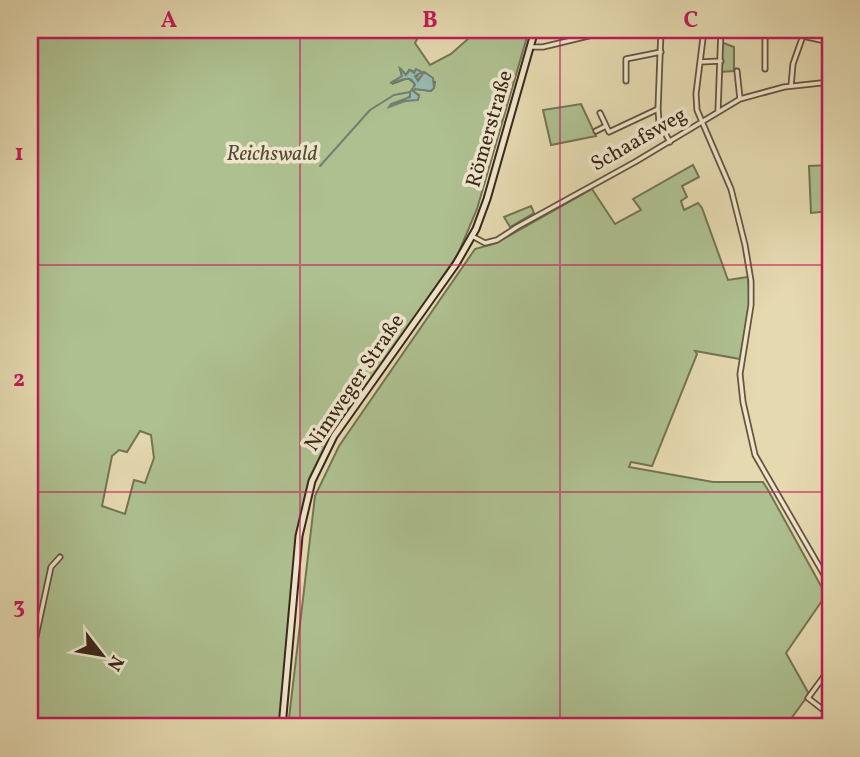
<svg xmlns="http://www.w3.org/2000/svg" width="860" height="757" font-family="Vollkorn,serif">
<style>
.green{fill:#aec090;stroke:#747454;stroke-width:2;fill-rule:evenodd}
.water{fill:#96baaf;stroke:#717f73;stroke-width:2}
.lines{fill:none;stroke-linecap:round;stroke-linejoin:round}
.stream{stroke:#717f73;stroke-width:2}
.minor-casing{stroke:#65543f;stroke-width:7}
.secondary-casing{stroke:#3a2719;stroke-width:9}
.minor{stroke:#eee6cc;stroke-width:3.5}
.secondary{stroke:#eee6cc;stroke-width:5}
.grid{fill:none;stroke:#c2185b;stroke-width:2;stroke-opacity:0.55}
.labels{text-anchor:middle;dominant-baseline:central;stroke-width:7;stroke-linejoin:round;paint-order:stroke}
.street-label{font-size:21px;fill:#3a2719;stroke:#eee6cc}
.park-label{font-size:21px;font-style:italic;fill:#574d37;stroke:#eee6cc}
.neatline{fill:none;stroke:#c2185b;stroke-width:2.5}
.grid-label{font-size:23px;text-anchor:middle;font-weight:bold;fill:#c2185b}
</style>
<rect width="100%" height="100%" fill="#e5d9b0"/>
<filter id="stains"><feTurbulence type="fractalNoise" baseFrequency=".00286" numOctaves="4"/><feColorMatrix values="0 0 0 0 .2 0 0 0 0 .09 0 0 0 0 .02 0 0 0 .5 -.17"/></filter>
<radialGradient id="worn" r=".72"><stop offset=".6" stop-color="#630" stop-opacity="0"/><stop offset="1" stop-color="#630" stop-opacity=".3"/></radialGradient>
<path class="green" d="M30,30H422L415,43L430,65L451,54L478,30H529L477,209L458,254L334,436L322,457L305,506L281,727H30ZM400,69L406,75L409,70L413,71L414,74L418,76H415L418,81L420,77L435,82L434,88L431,91L415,89L413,91L419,95L414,99L405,101L411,95L415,84L408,78L392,84L402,76ZM140,431L151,435L154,458L145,483L134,480L125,514L102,506L112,456L119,450L127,452Z
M721,42L734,47V71L720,72Z
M581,104L596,136L551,145L543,110Z
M693,165L699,177L682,186L687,197L681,201L684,210L698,203L702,208L728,280L748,277L750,303L740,359L695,351L697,354L652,466L631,462L629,467L713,482H763L768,490L826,595L786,653L809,694L785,727H288L315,496L339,446L475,249L496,243L592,189L615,224L641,210L633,199Z
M830,165V211L811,213L809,166Z
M531,206L534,213L510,227L504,217Z"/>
<path class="water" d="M400,68L406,75L410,70L414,73L416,69L422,72L415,76L418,81L424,72L433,78L434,88L431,91L415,89L413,91L419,96L418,100L405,101L389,107L391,104L410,97V92L415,85C410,73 400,82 390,83L402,76Z"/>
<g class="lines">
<path class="stream" d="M320,166L370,110L394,95L410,92"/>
<defs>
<path id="minor" d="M661,30L658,109L659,122L670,142
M704,30L696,94L697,110L731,189L745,245L751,281V305L740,374L743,402L755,455L830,585
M765,30V69
M775,30L830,42
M530,47H543L613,30
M700,62L721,61
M737,71L740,99
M626,81V59L661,52
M791,86L793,64L805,30
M718,111L721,30
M600,113L609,132L658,109
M596,131L606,126
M472,236L485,243L497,240L517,227L635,162L740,99L784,87L830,82
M30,664L51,567L60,557
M830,668L808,698L830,715
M829,727L830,725"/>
<path id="secondary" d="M282,727L299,536L312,481L334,436L456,264L476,229L487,199L535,30"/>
</defs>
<use href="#minor" class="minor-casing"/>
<use href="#secondary" class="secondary-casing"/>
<use href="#minor" class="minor"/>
<use href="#secondary" class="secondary"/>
</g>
<path class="grid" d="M300,30V727M560,30V727M30,265H830M30,492H830"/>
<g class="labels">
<g class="street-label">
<text transform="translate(490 129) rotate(-74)">Römerstraße</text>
<text transform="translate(639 140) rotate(-30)">Schaafsweg</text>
<text transform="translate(355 383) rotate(-56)">Nimweger Straße</text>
</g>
<g class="park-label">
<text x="272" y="154">Reichswald</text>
</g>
</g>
<rect width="860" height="757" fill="none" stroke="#e5d9b0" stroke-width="77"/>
<g transform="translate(102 655) rotate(121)" stroke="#eee6cc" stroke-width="5" paint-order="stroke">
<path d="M0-5L12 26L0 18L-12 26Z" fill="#3a2719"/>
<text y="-10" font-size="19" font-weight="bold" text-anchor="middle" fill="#3a2719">N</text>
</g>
<rect x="38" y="38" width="784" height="680" class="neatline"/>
<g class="grid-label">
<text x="169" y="27">A</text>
<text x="430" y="27">B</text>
<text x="691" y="27">C</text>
<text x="19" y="160">1</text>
<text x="19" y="386">2</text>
<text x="19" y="613">3</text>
</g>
<rect width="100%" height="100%" filter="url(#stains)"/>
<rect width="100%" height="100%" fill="url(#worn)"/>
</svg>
